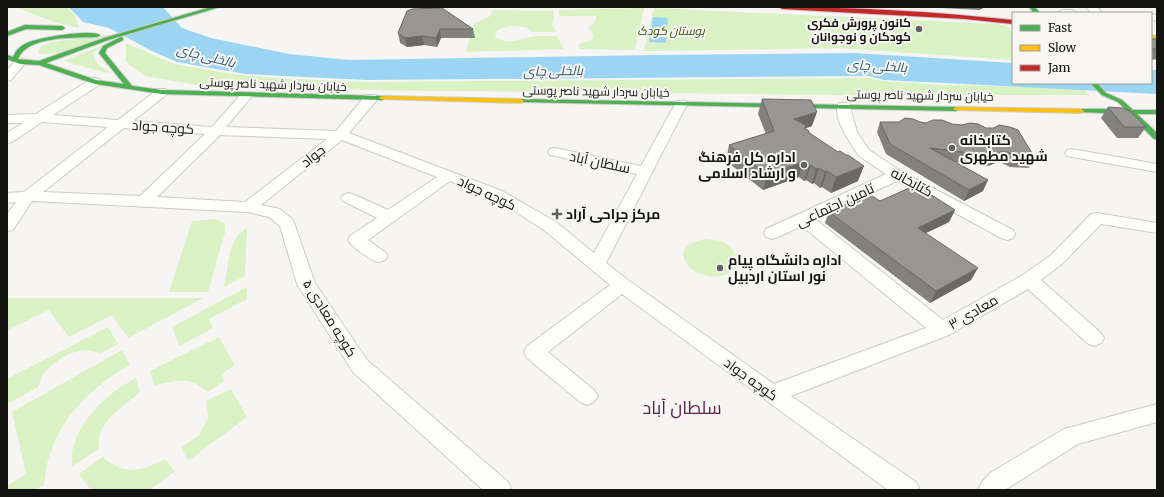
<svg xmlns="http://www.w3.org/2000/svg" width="1164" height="497" font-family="Merriweather,Cairo,serif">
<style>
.green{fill:#daf2c3}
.water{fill:#9bd5f3}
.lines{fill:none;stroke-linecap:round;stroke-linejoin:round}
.street-casing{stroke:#cccbca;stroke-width:2}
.fast-casing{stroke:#cccbca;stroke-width:2}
.slow-casing{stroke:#cccbca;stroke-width:2}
.jam-casing{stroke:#cccbca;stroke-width:2}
.street{fill:#fefefd;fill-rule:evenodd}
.fast{fill:#4caf50;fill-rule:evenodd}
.slow{fill:#ffc107;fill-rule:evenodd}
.jam{fill:#c62828;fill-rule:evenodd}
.wall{fill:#82817f}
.shaded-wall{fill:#6a6968}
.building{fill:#979694;stroke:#6a6968}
.poi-dot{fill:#626261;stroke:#f7f6f2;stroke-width:1.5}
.labels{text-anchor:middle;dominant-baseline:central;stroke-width:4;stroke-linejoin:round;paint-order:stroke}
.far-poi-label{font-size:12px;font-weight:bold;fill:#131312;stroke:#f7f6f2;text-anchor:end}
.far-park-label{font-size:12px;font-style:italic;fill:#345010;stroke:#f7f6f2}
.far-street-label{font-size:12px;fill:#131312;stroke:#f7f6f2}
.far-water-label{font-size:13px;font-style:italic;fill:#2a586f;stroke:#f7f6f2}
.street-label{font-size:14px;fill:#131312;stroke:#f7f6f2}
.poi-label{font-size:14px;font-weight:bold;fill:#131312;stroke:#f7f6f2;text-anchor:start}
.near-neighbourhood-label{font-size:18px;fill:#5a2450;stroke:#f7f6f2}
</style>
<rect width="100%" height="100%" fill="#f6f5f3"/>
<path class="green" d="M15,7H68L75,15L79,28L54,22Z
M644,8L635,50L579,49V44L592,40C594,34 593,32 588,28L595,22L596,16H559V10Z
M654,8L996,24L1007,26L1013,33V60L840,48L644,51Z
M493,10L554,11V17L552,25L556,32H531L528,28C518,26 501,23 495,34L496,37C510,46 517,39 531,37C539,35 549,36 557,36L564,49L466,52L473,24L489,17Z
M112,34C96,39 53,59 38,53L40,47L52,42Z
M126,43L174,64L233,74L276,78L367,82L870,78L883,81L945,85L1083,88L1089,95H844L552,92L414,91L196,85L145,76L126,62Z
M103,45L93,53C94,63 102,67 110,72L107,73L63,61Z
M217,219L225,223V232L208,292H169L192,221Z
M247,228L245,276L224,287C228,268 228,238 247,228Z
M706,239C713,240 719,240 724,243C734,248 743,261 733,270C721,282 695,277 686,263C676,248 694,241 706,239Z
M247,287V299L209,319L213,328L180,346L172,327Z
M10,298H203L128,338L112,315L69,337L49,310L7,330V299Z
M108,327L118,344L101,353L83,350L68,354L57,361L43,373L38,387L7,404V379Z
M219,337L235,365L221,374L224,381L207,392C192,376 174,380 154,386L150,371Z
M122,350L130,365C92,387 65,412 50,454C46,464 46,475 44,485L35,490H7V486L26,474L12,412Z
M136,378L140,393C126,403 103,419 99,437C98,441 99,446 99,449L72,466C72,460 71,453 73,448C82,416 108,393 136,378Z
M231,389L247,417L188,461L181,448L199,435L208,417L206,401Z
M103,457C125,476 141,471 165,459L175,471L150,490H91L79,474Z"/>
<path class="water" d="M69,7H163L182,28L211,38L289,54L349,60L652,55L855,53L1013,63V83H1151V70H1157V94L884,80L869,76L367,80L245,74L177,62L152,51L109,28L83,22Z
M653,17L668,18L666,43L649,42Z"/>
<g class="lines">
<defs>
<path id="street" d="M1086,7H1097L1102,13H1091Z
M1063,10H1072L1077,13H1058Z
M1151,14L1157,15V21L1151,20Z
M20,58L24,60L26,62L11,80L7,81V70L16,60Z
M95,78L99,79L101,82L99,85L53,115L118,120L158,89H166L168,92L166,95L133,121L212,127L242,93H250L252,96L226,127L336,131L366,95H376L377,98L376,101L349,133L502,191L556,222L594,253L637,174L555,156L550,155L548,152L550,149L555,148L641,166L675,104L676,101H686L687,104L606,263L628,280L774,384L926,328L802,226L778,237L772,239L766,237L764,233L766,229L886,174L859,156L857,153C850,142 831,116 839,103H849L857,132L869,150L902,172L1013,230L1015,234L1013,238L1007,240L1001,238L897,181L815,219L943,320L1023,275L1051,255L1091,214L1097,213L1157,223V233L1101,224L1063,263L1041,280L1101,333L1104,338L1101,343L1094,346L1087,343L1028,289L949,335L791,396L916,482L920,490H888L622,294L548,352L594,390L598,396L594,402L587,405L580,402L527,358L524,352L527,346L610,285L544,230L492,197L450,181L368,240L385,252L388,256L385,260C385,260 379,262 379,262C372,262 351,246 348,240L350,236L377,218L343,201L341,198L343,195L349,193L355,195L388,210L437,177L342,140L261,205L280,209L293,220L315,283L367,360L508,482L512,490H483L353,372L297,284L280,226L269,217L248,212L32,201L13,230L7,231V214L16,202L7,203V193L24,192L108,127L42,122L12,142L7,143V133L23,123H7V115L36,114L91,79ZM124,128L205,134L140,196L43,192ZM220,135L327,139L245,202L157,197Z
M1072,149L1157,164V172L1067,156L1065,153L1067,150Z
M1157,404V422L1078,444L1005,490H978L982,482L990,473L1064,429Z"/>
<path id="fast" d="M211,7H220L108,40L46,63L96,80L124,84L99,53L103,46L121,37L123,38V40L107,48L105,53L132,86L162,90L382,96L385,98L382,100L162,94L95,84L39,65L20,64L7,59V55L13,57C15,52 18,48 23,45C33,38 90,29 100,35L97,37C76,38 27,35 18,59L39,61L104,38Z
M1029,7H1035L1040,13H1034Z
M25,25L62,26L65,28L62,30L26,29L7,36V32Z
M1090,83H1097L1106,93L1122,100L1133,110H1157V114H1137L1157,133V139H1154L1129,114L1079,112V110L1081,109H1125L1118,102L1102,95Z
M521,99L956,107L959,109L956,111L519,102L518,101Z"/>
<path id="slow" d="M1151,35L1157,36V40L1151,39Z
M382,96L521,99L524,101L521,103L380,99L379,98Z
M956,107L1081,109L1084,111L1081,113L954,110V108Z"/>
<path id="jam" d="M779,7C857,7 936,12 1013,20V24L965,19L782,9Z"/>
</defs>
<use href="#street" class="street-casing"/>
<use href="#fast" class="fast-casing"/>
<use href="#slow" class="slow-casing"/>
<use href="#jam" class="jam-casing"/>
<use href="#street" class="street"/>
<use href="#fast" class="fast"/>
<use href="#slow" class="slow"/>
<use href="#jam" class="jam"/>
</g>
<path class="wall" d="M941,7H985L979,10L942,8Z
M407,11L473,29L475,38H441L437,47L424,45L407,47L400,43L398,33Z
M1151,39H1157V59L1151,60Z
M762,99L812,126L806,128V129L858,181L831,193L822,187L820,188L814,183L812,184L806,180L804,181L799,177L763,190L726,161L729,145L766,134L758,114Z
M1108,107L1146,127L1138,138H1117L1101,118Z
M880,122H920L1035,158L1029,168L1010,167L1002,163H995L988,166L956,162L983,191L964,201L886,154L877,132Z
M880,201L955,210L949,222L926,233L971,280L930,303L825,223L829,212Z"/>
<path class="shaded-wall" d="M980,7H985L979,10Z
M440,29L441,38L437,47L436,38Z
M422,36L424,45L407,47L405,38Z
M817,112L812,126L806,128L803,142L794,119Z
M1000,152L995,163L988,166L994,156Z
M803,162L799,177L763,190L767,175Z
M809,165H811L806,180L804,181Z
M864,166L858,181L831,193L836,177Z
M819,168L814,183L812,184L816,169Z
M827,171L822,187L820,188L825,172Z
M988,180L983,191L964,201L969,190Z
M955,210L949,222L913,239L918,228Z
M978,268L971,280L930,303L936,291Z"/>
<path class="building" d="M442,8L473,29H440L436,38L422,36L405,38L398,33L407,11L412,9Z
M1151,39H1157V49H1151Z
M762,99L811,100L817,112L794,119L807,126L804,128L809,131L808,132L838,152L840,151L846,155H848L864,166L836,177L827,171L825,172L819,168L816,169L811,165H809L803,162L767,175L729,145L774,131Z
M1108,107L1122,108L1130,111L1146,127H1124Z
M905,118L913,119L920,122L926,123L933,120H942L952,124L962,125L970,123L978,124L986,128H994L999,125L1010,127L1018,130L1035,158L1015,156L1008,152H1000L994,156L930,148L988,180L969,190L890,144L880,122H899Z
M916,185L955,210L918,228L978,268L936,291L829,212L869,194L880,201Z"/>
<g class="poi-dot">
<circle cx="919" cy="29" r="4"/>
<circle cx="952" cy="148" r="4"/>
<circle cx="804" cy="165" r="4"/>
<path d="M555 208h4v4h4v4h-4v4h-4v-4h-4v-4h4z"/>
<circle cx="720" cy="268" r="4"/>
</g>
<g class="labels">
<g class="far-poi-label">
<text x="911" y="22">کانون پرورش فکری<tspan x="911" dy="14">کودکان و نوجوانان</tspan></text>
</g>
<g class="far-park-label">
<text x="671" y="30">بوستان کودک</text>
</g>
<g class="far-street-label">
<text transform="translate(273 84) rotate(2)">خیابان سردار شهید ناصر پوستی</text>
<text transform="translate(596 91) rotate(1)">خیابان سردار شهید ناصر پوستی</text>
<text transform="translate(920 95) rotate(1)">خیابان سردار شهید ناصر پوستی</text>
</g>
<g class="far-water-label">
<text transform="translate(206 56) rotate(14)">بالخلی چای</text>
<text transform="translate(877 66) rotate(3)">بالخلی چای</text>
<text transform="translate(553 71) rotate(-1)">بالخلی چای</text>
</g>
<g class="street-label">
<text transform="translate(163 127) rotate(4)">کوچه جواد</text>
<text transform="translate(313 156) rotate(-38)">جواد</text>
<text transform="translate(600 162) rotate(12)">سلطان آباد</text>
<text transform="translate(912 182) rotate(29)">کتابخانه</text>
<text transform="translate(487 193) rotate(25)">کوچه جواد</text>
<text transform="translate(835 205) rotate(-25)">تامین اجتماعی</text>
<text transform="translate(973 312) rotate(-30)">معادی ۳</text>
<text transform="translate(330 318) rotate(58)">کوچه معادی ۵</text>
<text transform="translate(751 379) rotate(36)">کوچه جواد</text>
</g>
<g class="poi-label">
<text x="960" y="140">کتابخانه<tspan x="960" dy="16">شهید مطهری</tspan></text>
<text x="796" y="157" text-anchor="end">اداره کل فرهنگ<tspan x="796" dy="16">و ارشاد اسلامی</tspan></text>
<text x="566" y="214">مرکز جراحی آراد</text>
<text x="728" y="260">اداره دانشگاه پیام<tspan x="728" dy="16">نور استان اردبیل</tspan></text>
</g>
<g class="near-neighbourhood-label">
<text x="682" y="407">سلطان آباد</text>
</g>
</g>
<rect width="1164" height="497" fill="none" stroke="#131312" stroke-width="16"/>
<rect x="1012" y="12" width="140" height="72" fill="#f7f6f2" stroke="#9c9b98"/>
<rect x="1020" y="25" width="20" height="6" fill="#4caf50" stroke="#9c9b98"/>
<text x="1048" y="32" font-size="12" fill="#131312">Fast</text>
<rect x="1020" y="45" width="20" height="6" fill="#ffc107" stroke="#9c9b98"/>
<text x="1048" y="52" font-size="12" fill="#131312">Slow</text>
<rect x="1020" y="65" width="20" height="6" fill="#c62828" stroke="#9c9b98"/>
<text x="1048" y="72" font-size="12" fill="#131312">Jam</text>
</svg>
